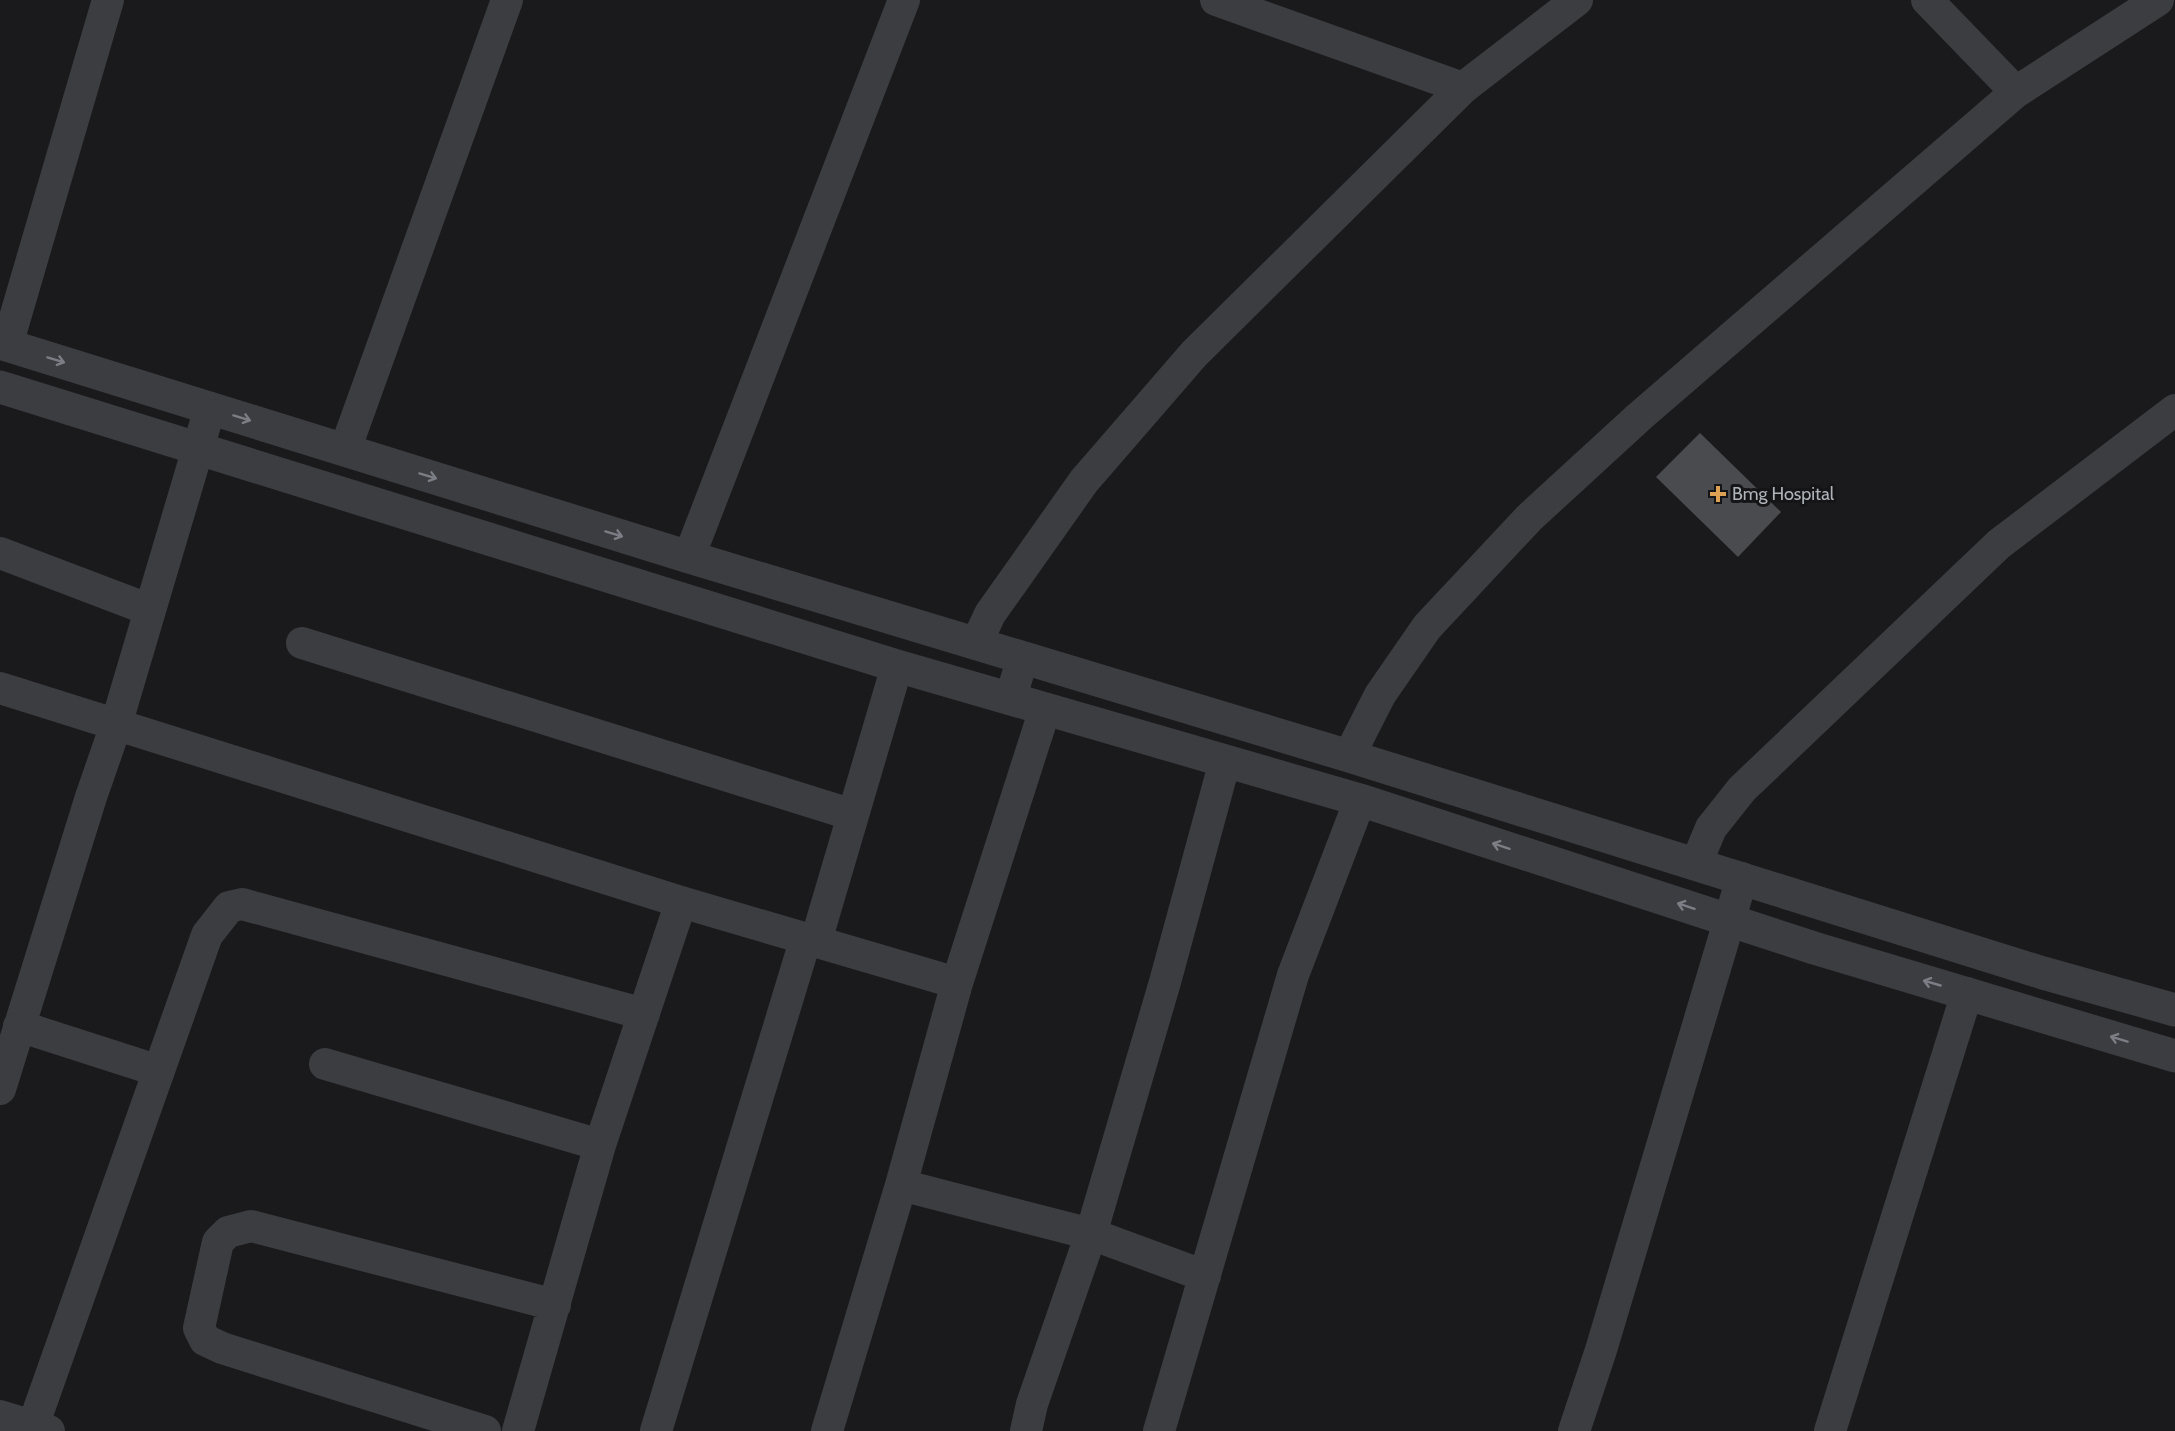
<svg xmlns="http://www.w3.org/2000/svg" width="2175" height="1431" font-family="Cabin,sans-serif">
<style>
.building{fill:#4a4b4e}
.lines{fill:none;stroke-linecap:round;stroke-linejoin:round}
.minor{stroke:#3c3d41;stroke-width:32}
.tertiary{stroke:#3c3d41;stroke-width:33}
.oneway{stroke:#7b7e84}
.poi-dot{fill:#dca152;stroke:#151517;stroke-width:2}
.labels{text-anchor:middle;dominant-baseline:central;stroke-width:6;stroke-linejoin:round;paint-order:stroke}
.poi-label{font-size:18px;fill:#afb3ba;stroke:#151517;text-anchor:start}
</style>
<rect width="100%" height="100%" fill="#1a1a1c"/>
<path class="building" d="M1700,433L1781,512L1738,557L1656,477Z"/>
<g class="lines">
<path class="minor" d="M1216,0L1463,88
M1927,0L2016,92
M7,345L108,0
M345,450L507,0
M0,553L150,610
M689,557L904,0
M302,643L853,815
M976,644L990,614L1084,481L1194,354L1463,88L1577,0
M0,688L681,902L957,983
M1010,699L1023,658
M1349,756L1380,695L1427,627L1529,518L1639,417L2016,92L2158,0
M1696,864L1711,828L1742,789L1999,544L2175,410
M816,941L897,666
M19,1026L159,1071
M325,1064L600,1145
M0,1089L91,797L116,725L210,408
M901,1185L1091,1234L1205,1276
M0,1416L49,1431
M33,1426L207,935L229,907L242,904L644,1014
M485,1431L222,1348L205,1340L199,1328L218,1242L228,1232L251,1226L555,1305
M518,1431L600,1145L681,902
M656,1431L806,938
M827,1431L901,1185L957,983L1045,709
M1026,1431L1032,1404L1091,1234L1165,982L1225,761
M1159,1431L1293,975L1360,800
M1574,1431L1601,1350L1742,878
M1830,1431L1967,993"/>
<path class="tertiary" d="M0,343L689,557L1349,756L2043,973L2175,1010
M0,387L897,666L1360,800L1814,948L2175,1056"/>
</g>
<defs><path id="oneway-shaft" d="M-6 0H5M1.5-3L5.5 0L1.5 3" fill="none" stroke-width="1.6" stroke-linecap="round" stroke-linejoin="round" transform="scale(1.5)"/></defs>
<g class="oneway">
<use href="#oneway-shaft" transform="translate(56 360) rotate(17)"/>
<use href="#oneway-shaft" transform="translate(242 418) rotate(17)"/>
<use href="#oneway-shaft" transform="translate(428 476) rotate(17)"/>
<use href="#oneway-shaft" transform="translate(614 534) rotate(17)"/>
<use href="#oneway-shaft" transform="translate(1501 846) rotate(-162)"/>
<use href="#oneway-shaft" transform="translate(1686 906) rotate(-162)"/>
<use href="#oneway-shaft" transform="translate(1932 983) rotate(-164)"/>
<use href="#oneway-shaft" transform="translate(2119 1039) rotate(-163)"/>
</g>
<path class="poi-dot" d="M1715 485h6v6h6v6h-6v6h-6v-6h-6v-6h6z"/>
<g class="labels">
<g class="poi-label">
<text x="1732" y="494">Bmg Hospital</text>
</g>
</g>
</svg>
